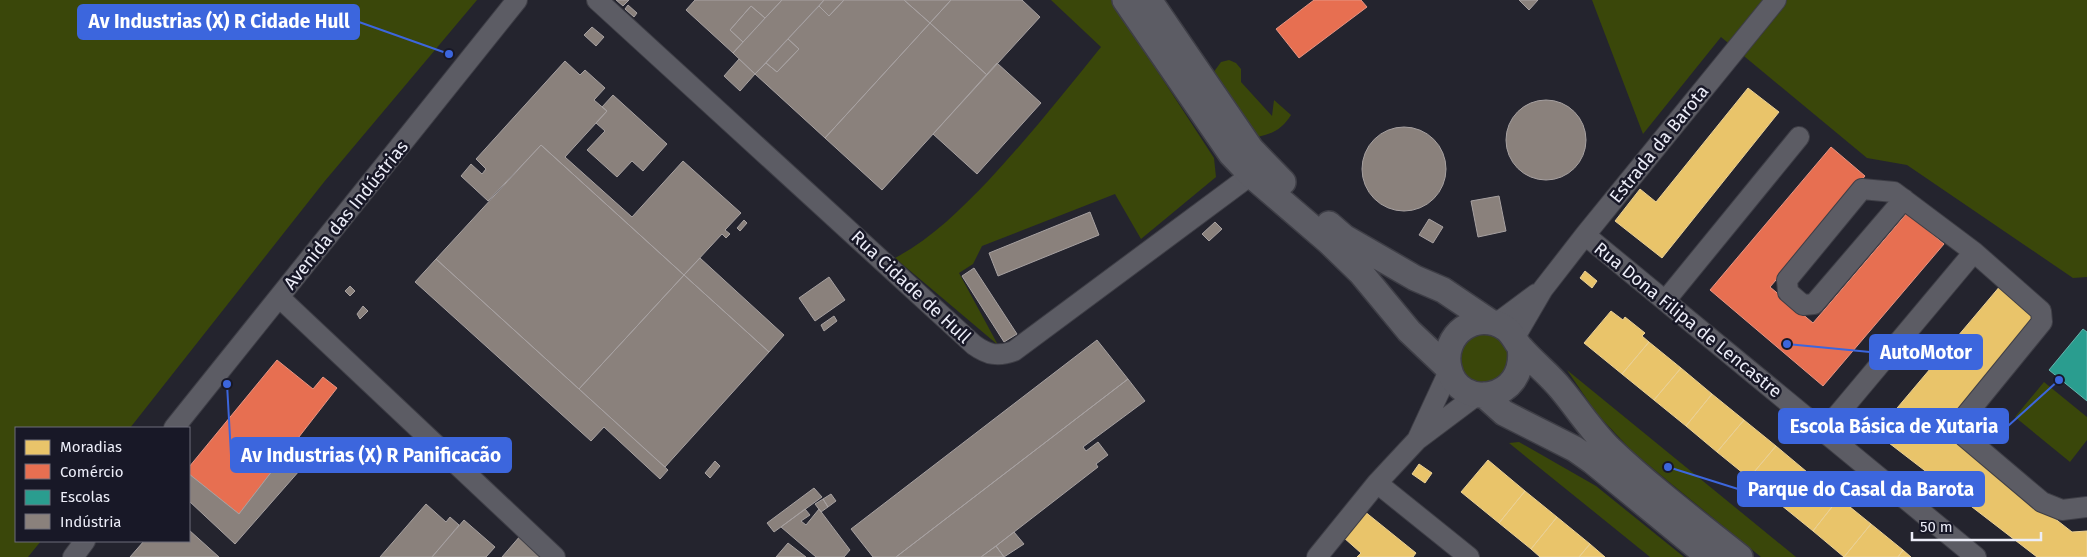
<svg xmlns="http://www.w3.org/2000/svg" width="2087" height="557" font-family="'Fira Sans',sans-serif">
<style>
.green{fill:#3a470a}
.homes{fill:#e9c46a;stroke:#ead095}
.shops{fill:#e76f51;stroke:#e89583}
.schools{fill:#2a9d8f;stroke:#64b5ae}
.industry{fill:#8a817c;stroke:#a7a1a1}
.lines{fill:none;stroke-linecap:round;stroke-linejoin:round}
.minor-casing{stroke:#3e3e46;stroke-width:22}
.tertiary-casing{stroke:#3e3e46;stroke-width:28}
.minor{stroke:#5c5c64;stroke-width:20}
.tertiary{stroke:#5c5c64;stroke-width:25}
.labels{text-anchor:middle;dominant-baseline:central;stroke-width:5;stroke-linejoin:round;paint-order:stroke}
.street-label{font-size:18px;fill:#ecedf8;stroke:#181827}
.leader{fill:none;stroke:#3c66dd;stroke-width:2}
.callout-dot{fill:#3c66dd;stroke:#181827;stroke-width:2}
.callout{fill:#3c66dd;stroke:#3c66dd;stroke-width:2}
.callout-label{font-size:19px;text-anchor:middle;font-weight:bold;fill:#fff}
</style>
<rect width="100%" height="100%" fill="#24242e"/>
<path class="green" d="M0,0H477L324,182L130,428H16V541H41L28,557H0Z
M1051,0H1111L1214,158L1216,177L1141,239L1115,194L982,246L973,264L959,273L998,345L895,258C931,239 960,210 988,181C1028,138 1064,93 1101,47Z
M1592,0H2087V277L2073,278L1907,165L1867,158L1721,37L1643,134Z
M1229,60L1236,63L1241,69V82L1272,116L1274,100L1291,115C1282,129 1273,134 1257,137L1213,73L1221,62Z
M1475,332L1499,336C1513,356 1512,363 1496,382L1477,385L1461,376L1456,349Z
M1567,370L1796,557H1761L1669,482L1632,451L1597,414Z
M2044,382L2087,417V440L2070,462L2015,417Z
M1519,442L1596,486L1684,557H1650L1509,443Z"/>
<path class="homes" d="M1748,88L1779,112L1662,258L1615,221L1640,189L1656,202Z
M1585,271L1597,281L1592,288L1580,278Z
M2001,285L2039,316L1951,422L1952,438L2072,532L2087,531V557H2037L1876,433Z
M1611,311L1623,320L1625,317L1645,333L1642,336L1649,342L1622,374L1584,343Z
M1649,342L1681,368L1654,400L1622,374Z
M1681,368L1712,394L1686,426L1654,400Z
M1712,394L1744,420L1717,452L1686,426Z
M1744,420L1776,446L1749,478L1717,452Z
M1776,446L1807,472L1781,505L1749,478Z
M1488,460L1525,491L1499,523L1461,492Z
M1419,464L1432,473L1425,483L1412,474Z
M1807,472L1839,498L1813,531L1781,505Z
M1525,491L1557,517L1531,549L1499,523Z
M1839,498L1871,524L1844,557L1813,531Z
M1364,511L1416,553L1413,557H1357L1361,553L1343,537Z
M1557,517L1590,544L1579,557H1540L1531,549Z
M1871,524L1903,550L1898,557H1844Z
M1590,544L1605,557H1579Z
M1903,550L1911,557H1898Z"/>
<path class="shops" d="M1314,0H1361L1367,7L1299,58L1276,29Z
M1831,147L1865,176L1770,287L1813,323L1907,213L1944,244L1823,386L1710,290Z
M277,360L313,389L323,377L337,388L239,514L189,474V467Z"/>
<path class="schools" d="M2083,329L2087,332V401L2049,370Z"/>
<path class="industry" d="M616,0H629L623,6Z
M695,0H782L765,18L751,6L730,30L743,42L733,53L686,10Z
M782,0H824L755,74L733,53Z
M824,0H844L829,16L819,6Z
M844,0H904L930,23L825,138L755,74L766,63L777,72L799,49L788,39L804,22L819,6L829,16Z
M904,0H951L930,23Z
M951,0H1022L1040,17L987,75L930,23Z
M1519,0H1538L1529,10Z
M628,5L637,13L634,17L625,9Z
M751,6L765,18L743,42L730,30Z
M930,23L987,75L882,190L825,138Z
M592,27L604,37L596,46L584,35Z
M788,39L799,49L777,72L766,63Z
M739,59L755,74L740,91L724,76Z
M565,61L580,75L585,70L605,88L594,100L607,111L565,157L632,217L683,161L741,213L725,230L730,234L726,238L722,234L684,275L541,145L488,201L461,176L471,164L482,174L486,169L476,159Z
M997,63L1041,103L977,174L933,134Z
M613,95L667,144L643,171L632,161L617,177L587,150L605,131L596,123L607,111L602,107Z
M1506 140a40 40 0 1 1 80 0a40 40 0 1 1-80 0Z
M1362 169a42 42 0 1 1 84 0a42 42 0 1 1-84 0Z
M541,145L684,275L579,389L436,259Z
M1499,196L1506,231L1478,237L1471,201Z
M1090,212L1099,235L998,276L989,253Z
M1429,219L1443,227L1433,243L1419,235Z
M744,220L747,223L740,231L737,228Z
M1215,222L1222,229L1209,241L1202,234Z
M700,258L784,335L769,352L684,275Z
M436,259L668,470L660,479L604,427L591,441L415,282Z
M974,268L1017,334L1004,342L962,276Z
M684,275L769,352L665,467L579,389Z
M829,277L845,300L815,321L799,298Z
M350,286L355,291L350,296L345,291Z
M363,306L368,311L360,319L357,314Z
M834,316L837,321L824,331L821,325Z
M1097,340L1128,379L896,557H873L851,529Z
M1128,379L1145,401L1083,447L1086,451L1098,442L1108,455L1096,464L1098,467L996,546L981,557H896Z
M289,449L307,462L235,544L189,501V474L239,514Z
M715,461L720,466L710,478L705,473Z
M814,488L822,497L774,532L767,523Z
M831,494L836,501L828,507L823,499Z
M823,499L828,507L821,512L815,504Z
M426,504L446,522L450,517L459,525L432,557H380Z
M805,509L810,515L801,521L806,525L819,509L850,550L844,557H816L781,527Z
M464,520L495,547L486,557H432Z
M189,530L219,557H130L144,541H189Z
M1014,532L1024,544L1004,557L996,546Z
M521,535L546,557H502Z
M788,543L806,557H776Z
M996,546L1004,557H981Z"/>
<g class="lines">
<defs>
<path id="minor" d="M597,0L974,345C988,355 998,357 1014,351L1251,175
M1904,199L1814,304L1803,305L1788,292L1787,280L1862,189L1894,192L1974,252L2041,311L2042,322L1962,420L1964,436L2042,502L2062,510L2087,507
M1585,235L1976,557
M280,298L555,557
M1665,301L1799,137
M1497,323L1536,294
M1515,337L1543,289L1585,235L1776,0
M174,428L517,0
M1824,431L1974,252
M1418,438L1449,371
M1377,483L1469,557
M73,557L85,541
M1317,557L1377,483L1417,440L1477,395"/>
<path id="tertiary" d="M1125,0L1231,154L1251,175L1329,242L1361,273L1409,331L1448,368
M1149,0L1251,149L1283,182
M1329,224L1344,237L1415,278L1443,290L1489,321
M1520,347C1528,402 1458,411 1449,368C1441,335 1476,309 1505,328C1513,333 1515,342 1521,348C1534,363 1549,374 1561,389C1577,408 1591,430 1609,448C1650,487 1696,522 1740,557
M1484,395L1504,413L1575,449L1592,461L1709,557"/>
</defs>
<use href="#minor" class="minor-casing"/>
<use href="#tertiary" class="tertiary-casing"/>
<use href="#minor" class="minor"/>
<use href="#tertiary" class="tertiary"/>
</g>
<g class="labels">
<g class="street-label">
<text transform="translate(1659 144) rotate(-51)">Estrada da Barota</text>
<text transform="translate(346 215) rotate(-51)">Avenida das Indústrias</text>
<text transform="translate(911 287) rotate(43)">Rua Cidade de Hull</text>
<text transform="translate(1688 320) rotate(39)">Rua Dona Filipa de Lencastre</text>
</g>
</g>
<path class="leader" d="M449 54L359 22M1787 344L1870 352M2059 380L2008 426M227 384L231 455M1668 467L1738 489"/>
<g class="callout-dot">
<circle cx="449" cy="54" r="5"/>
<circle cx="1787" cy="344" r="5"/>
<circle cx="2059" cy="380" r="5"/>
<circle cx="227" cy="384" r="5"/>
<circle cx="1668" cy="467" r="5"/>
</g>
<g class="callout">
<rect x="78" y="5" width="281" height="34" rx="5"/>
<rect x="1870" y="335" width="112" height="34" rx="5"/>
<rect x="1779" y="409" width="229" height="34" rx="5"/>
<rect x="231" y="438" width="280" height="34" rx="5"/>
<rect x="1738" y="472" width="246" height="34" rx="5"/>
</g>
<g class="callout-label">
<text x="219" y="28">Av Industrias (X) R Cidade Hull</text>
<text x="1926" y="359">AutoMotor</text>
<text x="1894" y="433">Escola Básica de Xutaria</text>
<text x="371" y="462">Av Industrias (X) R Panificacão</text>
<text x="1861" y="496">Parque do Casal da Barota</text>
</g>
<rect x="15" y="427" width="175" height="115" fill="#181827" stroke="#6d6d7b"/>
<rect x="25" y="440" width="25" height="15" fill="#e9c46a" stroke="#6d6d7b"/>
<text x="60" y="452" font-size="15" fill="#ecedf8">Moradias</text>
<rect x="25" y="464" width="25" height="15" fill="#e76f51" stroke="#6d6d7b"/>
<text x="60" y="477" font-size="15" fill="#ecedf8">Comércio</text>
<rect x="25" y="490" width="25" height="15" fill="#2a9d8f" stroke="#6d6d7b"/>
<text x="60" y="502" font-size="15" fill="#ecedf8">Escolas</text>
<rect x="25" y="514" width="25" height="15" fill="#8a817c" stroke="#6d6d7b"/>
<text x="60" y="527" font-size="15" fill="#ecedf8">Indústria</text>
<path d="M1912 532v8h129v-8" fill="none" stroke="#ecedf8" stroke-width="2.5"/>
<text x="1920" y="532" font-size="15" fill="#ecedf8" stroke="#181827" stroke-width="4" paint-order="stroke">50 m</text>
</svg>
